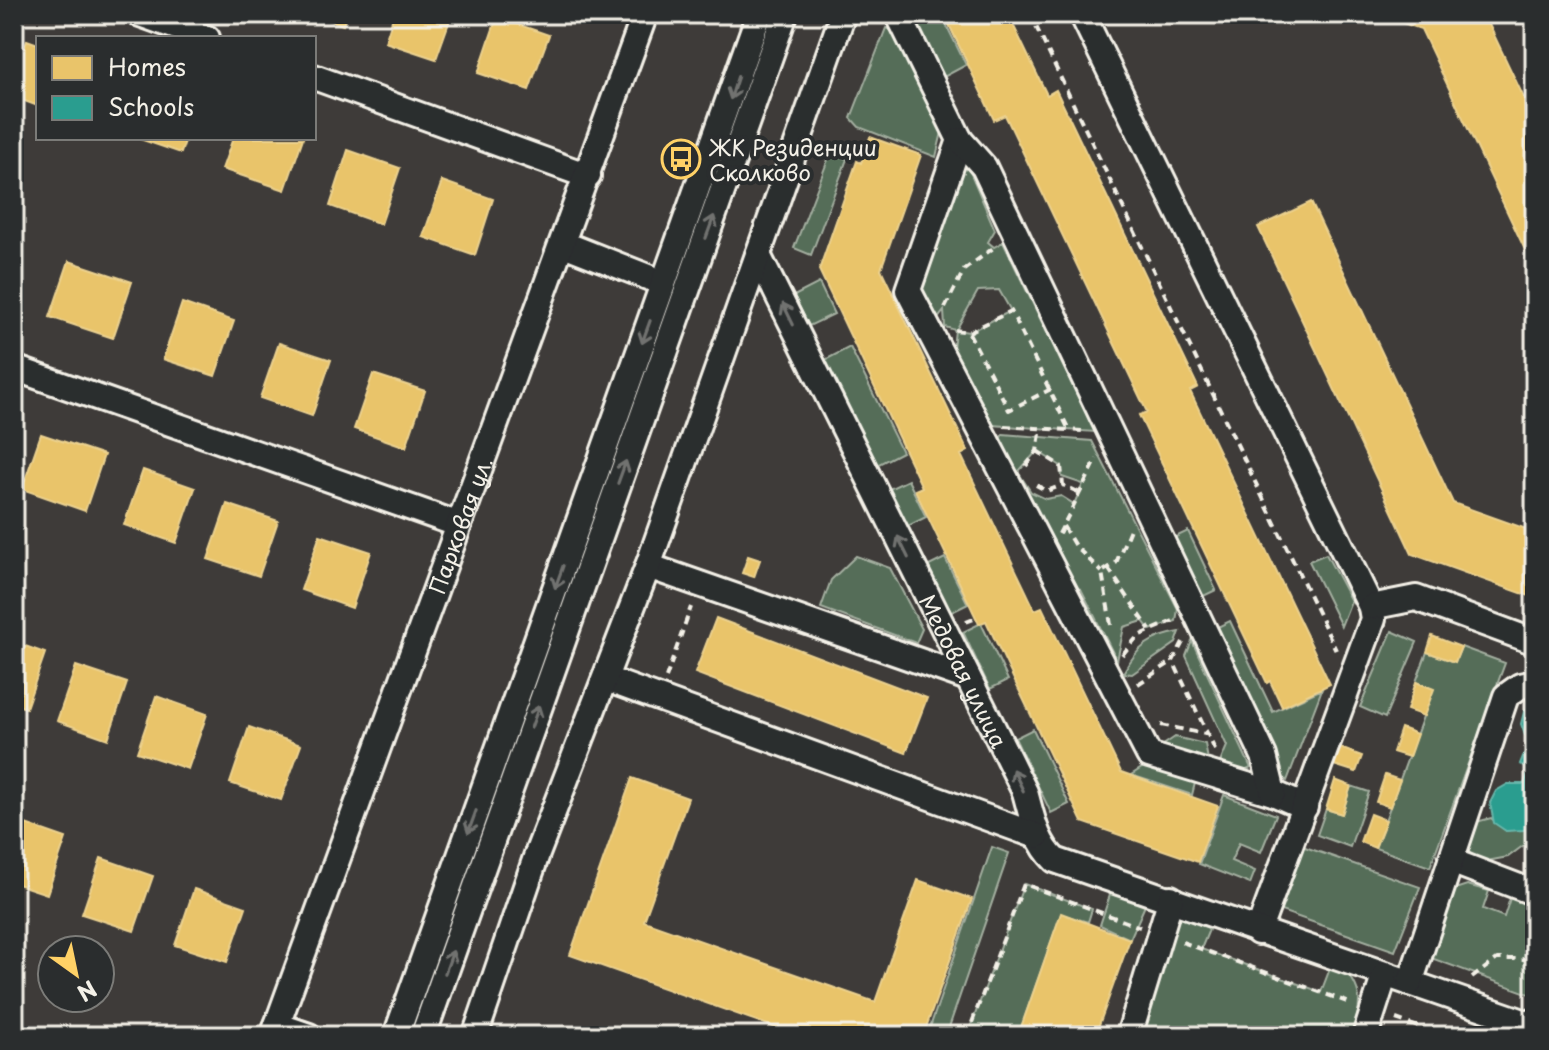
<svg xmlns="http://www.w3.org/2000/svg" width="1549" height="1050" font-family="'Playpen Sans',sans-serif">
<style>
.green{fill:#556d59;stroke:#a4afa0;stroke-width:2;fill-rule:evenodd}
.homes{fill:#e9c46a;stroke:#ecd290;stroke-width:2}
.schools{fill:#2a9d8f;stroke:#67b6aa;stroke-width:2}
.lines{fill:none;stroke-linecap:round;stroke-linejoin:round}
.minor-casing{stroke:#f4f1e8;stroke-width:30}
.path{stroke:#f4f1e8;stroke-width:4;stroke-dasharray:8 6;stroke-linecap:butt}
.minor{stroke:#2a2d2e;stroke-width:24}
.oneway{stroke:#71726f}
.labels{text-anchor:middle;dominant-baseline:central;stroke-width:8;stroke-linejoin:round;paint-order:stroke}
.poi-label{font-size:22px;fill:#f4f1e8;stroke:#2a2d2e;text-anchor:start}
.street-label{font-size:22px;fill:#f4f1e8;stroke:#2a2d2e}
</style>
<rect width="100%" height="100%" fill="#3e3b39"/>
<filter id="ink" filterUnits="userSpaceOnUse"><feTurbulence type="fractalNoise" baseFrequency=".0125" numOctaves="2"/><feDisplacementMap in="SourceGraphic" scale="16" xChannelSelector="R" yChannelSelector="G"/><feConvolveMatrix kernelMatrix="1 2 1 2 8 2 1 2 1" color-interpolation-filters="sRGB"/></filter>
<g filter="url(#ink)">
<path class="green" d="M908,14H941L966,65L940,79Z
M886,28L895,32L942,132L936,157L859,127L851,118Z
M831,152L847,159L811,255L794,248Z
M954,157L966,162L995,230L988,242L994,247L1003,242L1095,432L992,425L953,348L955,330L945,327L944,311L929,330L908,290ZM999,290L1011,311L969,332L956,330L978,291Z
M819,283L834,314L809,326L794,296Z
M850,347L902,452L877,465L825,360Z
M1003,434L1092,441L1178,609L1176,621L1150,630L1143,621L1124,627L1117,661L1081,589L1061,586L998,442ZM1037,451L1061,466L1062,477L1083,484L1074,504L1061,496L1046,499L1031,492L1018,472Z
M908,480L926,517L906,527L887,490Z
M1188,531L1216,590L1191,602L1163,543Z
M1326,554L1351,601L1341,626L1309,561Z
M856,556L890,568L922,629L916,643L821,608L831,580Z
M945,558L968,604L948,614L925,568Z
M1230,621L1273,712L1322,689L1287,781L1264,756L1205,633Z
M981,623L1008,680L990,689L963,632Z
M1392,631L1417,642L1385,718L1360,707Z
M1180,632L1176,643L1132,674L1123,673C1138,646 1150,637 1180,632Z
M1192,641L1251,768L1239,774L1219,765L1227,746L1186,656Z
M1461,647L1505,663L1430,867L1375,848L1433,689L1416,682L1427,652L1455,662Z
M1033,729L1069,804L1051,813L1015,738Z
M1175,737L1205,744L1209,765L1159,748Z
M1148,764L1195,783L1192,795L1131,775Z
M1351,786L1369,792L1350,847L1317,835L1326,809L1342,814Z
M1224,795L1276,815L1261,852L1239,843L1231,861L1255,871L1250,884L1199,864Z
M1491,818L1506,831L1530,826L1528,842L1508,857L1482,862L1465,849L1476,822Z
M1302,846L1420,887L1395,951L1278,910Z
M992,847L1009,853L946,1036H927Z
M1115,880L1151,892L1130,939L1100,925Z
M1024,884L1092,909L1088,922L1061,914L1018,1036H967Z
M1467,885L1489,891L1483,909L1504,917L1511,895L1535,905V996L1420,954L1440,894Z
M1195,907L1215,915L1201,949L1321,992L1334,958C1363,986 1364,999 1351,1036H1138L1160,934Z"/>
<path class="homes" d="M311,14H347L343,25Z
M394,14H452L436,59L385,42Z
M944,14H1008L1047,95L1056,90L1198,387L1190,391L1330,684L1282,707L1270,681L1267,683L1139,415L1147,412L1005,115L994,120Z
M1377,14H1484L1535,121V271L1421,29Z
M497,17L549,35L529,90L478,73Z
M27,40L38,44V106L14,97V79Z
M870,137L921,155L881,269L968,451L961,455L1035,610L1042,607L1121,772L1218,806L1198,862L1082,822L986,621L979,624L915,490L922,487L819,270L857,161L861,163Z
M137,138H186L181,153Z
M233,138H303L285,190L222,169Z
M348,150L400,168L381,224L330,206Z
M442,181L493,199L475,255L423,237Z
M1311,202L1453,503L1535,532V598L1412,554L1258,227Z
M14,244L22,247L14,271Z
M69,261L132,282L113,338L50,317Z
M182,303L234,321L215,376L163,359Z
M279,343L331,360L312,416L260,398Z
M373,374L425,391L406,447L354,429Z
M41,434L104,455L85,511L22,489Z
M143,470L195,488L176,543L124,525Z
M227,504L278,521L259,576L208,559Z
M320,535L371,552L352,608L301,590Z
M748,556L760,560L754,577L742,573Z
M716,618L927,698L906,753L695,673Z
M1432,636L1461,647L1455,662L1427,652Z
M14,642L45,653L26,708L14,704Z
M76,666L127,683L108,739L57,721Z
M1416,682L1434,689L1424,716L1407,710Z
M156,696L207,714L188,769L137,752Z
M249,727L301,745L281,800L230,783Z
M1401,728L1417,734L1409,757L1393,752Z
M1340,748L1362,756L1356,772L1334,765Z
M1385,775L1400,780L1390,807L1376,802Z
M632,778L688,798L644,921L875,1002L918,880L972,899L923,1036H799L570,955Z
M1335,780L1351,786L1342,814L1326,809Z
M1370,814L1386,820L1375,848L1360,842Z
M14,820L66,838L47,894L14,883Z
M101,858L153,876L134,931L82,914Z
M194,889L246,907L227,962L175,945Z
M1061,913L1130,939L1095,1036H1018Z"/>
<path class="schools" d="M1534,701H1535V744L1525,735L1521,724L1524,712Z
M1524,754L1535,758V821L1524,830L1506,831L1494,823L1490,803L1496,791L1508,784H1524L1530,768L1520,764Z"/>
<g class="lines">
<defs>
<g id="minor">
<path d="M140,14L207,38"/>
<path d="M898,14L960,140L908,290L1149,755L1273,793L1305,807"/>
<path d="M1082,14L1371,607L1373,619L1258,932"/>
<path d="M314,77L588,176"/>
<path d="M960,140L984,167L1264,756L1273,793"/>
<path d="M564,244L663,283"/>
<path id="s1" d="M758,255L1025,792C1032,817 1036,842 1055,860L1535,1026"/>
<path d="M14,368L457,524"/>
<path d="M648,566L968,678"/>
<path d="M1371,607L1416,598L1535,642"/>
<path d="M606,679L1037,836"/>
<path d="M1451,861L1535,893"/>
<path d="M1410,983L1506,696L1520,686L1535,683"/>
<path d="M277,1025L309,1036"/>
<path id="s2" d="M273,1036L645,14"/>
<path d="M396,1036L759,14"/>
<path d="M423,1036L785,14"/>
<path d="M475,1036L537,854L648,566L843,14"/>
<path d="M1129,1036L1171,898"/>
<path d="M1365,1036L1385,974"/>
</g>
</defs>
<use href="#minor" class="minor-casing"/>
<path class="path" d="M1030,14L1336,650
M945,308L964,270L996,246
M955,330L969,332L1011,311L1069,430
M969,333L1009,410L1051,389
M1004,426L1083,431
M1037,451L1061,466L1063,485L1080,493
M1026,466L1037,451L1041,428
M1036,485L1047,491L1063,485
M1063,526L1075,546L1102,572
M1059,534L1097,459
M1108,568L1150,630
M966,622L976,618
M1111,625L1102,572L1116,563L1130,529
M1183,642L1173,661L1216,752
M1122,655L1138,636L1173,621
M666,678L691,607
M1138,684L1173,661
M1161,725L1210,735
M1182,942L1350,1003
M1472,978L1497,959H1535
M1396,1019L1443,1036
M967,1036L1024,884L1140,927"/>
<use href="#minor" class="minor"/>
</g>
<defs><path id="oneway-shaft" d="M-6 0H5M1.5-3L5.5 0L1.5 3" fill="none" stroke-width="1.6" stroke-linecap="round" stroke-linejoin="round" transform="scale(2)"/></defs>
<g class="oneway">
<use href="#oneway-shaft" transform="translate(734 88) rotate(108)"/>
<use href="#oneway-shaft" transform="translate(710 227) rotate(-70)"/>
<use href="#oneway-shaft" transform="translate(788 314) rotate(-116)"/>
<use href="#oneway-shaft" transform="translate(646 332) rotate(110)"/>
<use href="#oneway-shaft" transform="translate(622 472) rotate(-70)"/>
<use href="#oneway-shaft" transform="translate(903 547) rotate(-116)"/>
<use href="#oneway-shaft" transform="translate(559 577) rotate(110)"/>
<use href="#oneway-shaft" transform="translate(535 717) rotate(-70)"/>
<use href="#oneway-shaft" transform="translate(1018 780) rotate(-116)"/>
<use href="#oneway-shaft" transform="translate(472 822) rotate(110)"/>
<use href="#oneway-shaft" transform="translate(449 962) rotate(-70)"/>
</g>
</g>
<defs>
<symbol id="bus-ring" viewBox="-11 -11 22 22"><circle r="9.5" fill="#2a2d2e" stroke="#ffd166" stroke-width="1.5"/><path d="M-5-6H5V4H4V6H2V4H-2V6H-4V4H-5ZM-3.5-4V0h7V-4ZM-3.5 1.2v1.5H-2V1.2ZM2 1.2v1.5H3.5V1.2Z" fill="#ffd166"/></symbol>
</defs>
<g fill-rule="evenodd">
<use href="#bus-ring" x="659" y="137" width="44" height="44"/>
</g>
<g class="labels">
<g class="poi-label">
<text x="709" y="146">ЖК Резиденции<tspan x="709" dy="25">Сколково</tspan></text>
</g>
<g class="street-label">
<text stroke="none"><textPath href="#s2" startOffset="544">Парковая ул.</textPath></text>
<text stroke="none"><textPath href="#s1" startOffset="464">Медовая улица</textPath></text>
</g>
</g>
<rect width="1549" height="1050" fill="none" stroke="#2a2d2e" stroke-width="48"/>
<rect x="24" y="24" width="1501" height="1002" fill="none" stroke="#f4f1e8" stroke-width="3" filter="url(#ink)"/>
<rect x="36" y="36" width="280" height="104" fill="#2a2d2e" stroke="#7b7b78" stroke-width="2"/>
<rect x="52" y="56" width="40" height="24" fill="#e9c46a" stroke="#7b7b78" stroke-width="2"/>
<text x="108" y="76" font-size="24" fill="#f4f1e8">Homes</text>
<rect x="52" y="96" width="40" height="24" fill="#2a9d8f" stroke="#7b7b78" stroke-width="2"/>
<text x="108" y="116" font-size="24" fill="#f4f1e8">Schools</text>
<g transform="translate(76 974) rotate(147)"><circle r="38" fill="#2a2d2e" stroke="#7b7b78" stroke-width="2"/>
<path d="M0-6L14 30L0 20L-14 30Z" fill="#ffd166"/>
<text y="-12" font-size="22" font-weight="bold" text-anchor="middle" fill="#f4f1e8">N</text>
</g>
</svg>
